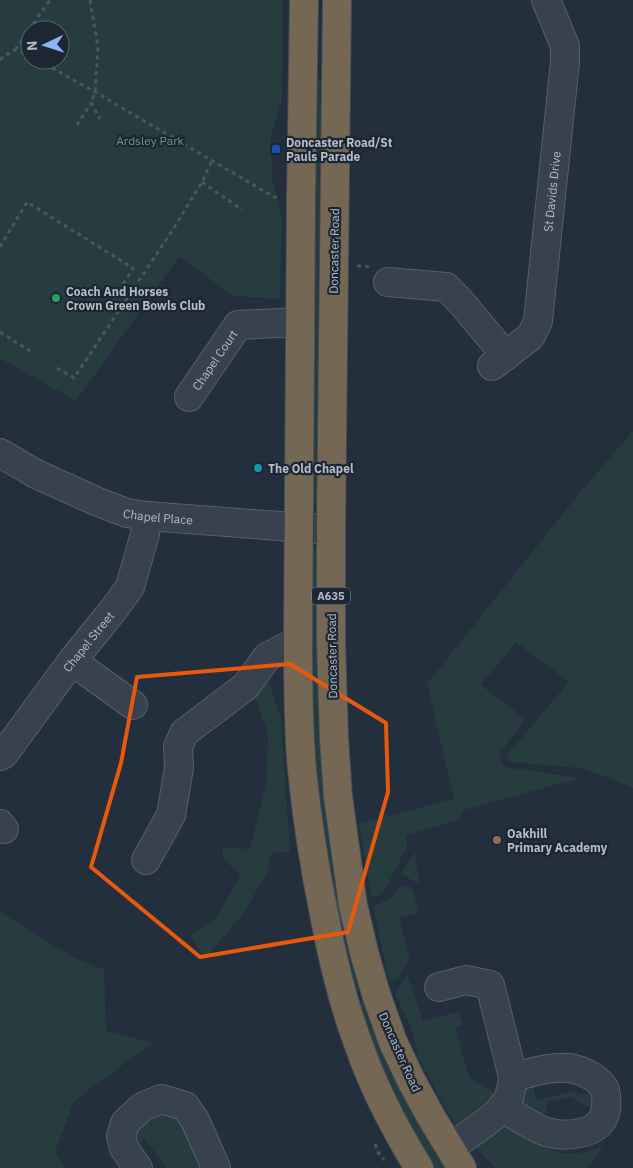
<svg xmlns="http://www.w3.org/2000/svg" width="633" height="1168" font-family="'IBM Plex Sans',sans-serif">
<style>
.green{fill:#263c3f;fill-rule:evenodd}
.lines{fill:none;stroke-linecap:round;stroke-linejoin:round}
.minor-casing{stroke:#565f6c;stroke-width:30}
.highway-casing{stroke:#434c59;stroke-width:30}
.path{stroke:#44595c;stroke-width:3;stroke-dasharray:4 4;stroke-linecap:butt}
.minor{stroke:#38414e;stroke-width:28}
.highway{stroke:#746855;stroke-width:28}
.marked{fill:none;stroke:#e8590c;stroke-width:4;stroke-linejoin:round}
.transit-dot{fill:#1a4fb4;stroke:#1d2633;stroke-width:2}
.leisure-dot{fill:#2e9e5b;stroke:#1d2633;stroke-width:2}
.culture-dot{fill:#0f9aa8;stroke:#1d2633;stroke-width:2}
.education-dot{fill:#8d6e63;stroke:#1d2633;stroke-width:2}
.labels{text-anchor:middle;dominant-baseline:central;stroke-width:4.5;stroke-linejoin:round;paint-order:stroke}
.shield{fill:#1d2633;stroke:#878f9c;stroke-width:1}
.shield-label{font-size:11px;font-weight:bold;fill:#b4bcc9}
.park-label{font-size:12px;fill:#6b9a76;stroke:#1d2633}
.poi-label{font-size:12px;font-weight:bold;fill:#b4bcc9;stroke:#1d2633;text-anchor:start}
.street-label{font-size:12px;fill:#b4bcc9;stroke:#1d2633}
</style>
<rect width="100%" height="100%" fill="#242f3e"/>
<path class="green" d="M0,0H283L282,100L271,137L272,180L282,217L280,299L234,296L179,257L76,401L0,358ZM30,30H60V60H30Z
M315,80H324L319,502L315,506L310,503Z
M633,431V788L609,778L579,768L510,762L507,755L569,682L516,642L481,685L525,719L499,755L504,767L580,778L463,810L459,820L406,835L407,846L392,876L383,892L379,895L371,898L359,824L454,799L427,684L577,496Z
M315,547L320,551L318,673L322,765L330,844L348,937L362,989L351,993L336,930L312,765L310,550Z
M269,682L281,717L290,851L272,853L266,875L243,914L205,958L190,936L215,919L241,876L222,857L223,847L250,849L266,782L268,734L254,692Z
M415,852L419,884L401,874Z
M402,885L413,890L419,913L399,918L410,960L398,979L389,981L373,907L391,898Z
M0,912L76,959L104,969L106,1031L152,1043L74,1101L55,1152L66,1168H0Z
M407,974L423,1021L458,1012L463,1025L455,1027L467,1072L473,1081L494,1092L489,1107L470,1123L456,1124L448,1113L419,1059L410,1024L395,994Z
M365,1001L448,1168H432L375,1062L355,1005Z
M533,1085L537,1100L571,1092L581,1094L593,1092L596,1099L592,1109L571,1097L547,1101V1113H540L518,1103L520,1089Z
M176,1111L200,1160V1168H167L144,1138L135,1151L134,1128L142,1117Z
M502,1119L512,1121L533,1143L559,1153H580L604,1147L587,1168H496L477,1149L482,1137Z"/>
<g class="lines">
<defs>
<g id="minor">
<path d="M388,282L446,287L460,301L506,356"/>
<path id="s1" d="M492,366L531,336L538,321L565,62V46L546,0"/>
<path id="s2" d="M189,397L238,325L300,322"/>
<path id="s3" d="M0,453L36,474L98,502L127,513L147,516L331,530"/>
<path d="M72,661L133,705"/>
<path id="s4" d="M0,756L4,754L72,661L114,609L130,587L145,534L147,516"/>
<path d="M0,824L4,829"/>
<path d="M146,860L171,815L179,768L178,747L184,733L246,686L267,657L298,641"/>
<path d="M439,987L466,980L490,985L513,1077C512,1084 511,1093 508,1100C501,1115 464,1137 450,1148"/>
<path d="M502,1107C516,1116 530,1126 546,1132C563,1137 596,1136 604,1116C607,1109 607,1097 605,1090C600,1078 581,1070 570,1068C551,1066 531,1073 513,1077"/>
<path d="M138,1168L124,1148L121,1136L125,1123L142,1107L161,1099L185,1106L195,1120L216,1168"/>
</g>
<path id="highway" d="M304,0L301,198L298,641C298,684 298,727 302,770C307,820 315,870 325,919C333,961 343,1003 358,1043C373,1087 395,1129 419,1168
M337,0L331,530V642L334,738L338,796L353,905L364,952L376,994L393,1042L411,1080L430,1115L462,1168"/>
</defs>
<use href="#minor" class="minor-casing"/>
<use href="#highway" class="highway-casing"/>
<path class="path" d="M90,0L98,47L95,92L91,102L100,119
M15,50L50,0
M0,60L6,55L15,50L30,56
M38,60L95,92L274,197H278
M77,125L91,103
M202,182L242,210
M0,247L27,202L133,268L122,286L131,293
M357,266L371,267
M0,332L30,351
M57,368L74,378L172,231L202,182L212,160
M375,1144L378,1152L384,1160"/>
<use href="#minor" class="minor"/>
<use href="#highway" class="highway"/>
</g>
<path class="marked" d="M290,664L386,723L388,792L348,932L200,957L91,867L121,763L137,677Z"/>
<rect class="transit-dot" x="271" y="144" width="10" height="10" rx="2.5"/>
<circle class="leisure-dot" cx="56" cy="298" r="5"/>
<circle class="culture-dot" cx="258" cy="468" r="5"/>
<circle class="education-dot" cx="497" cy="840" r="5"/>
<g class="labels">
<rect class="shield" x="312" y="587.5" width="38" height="17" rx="4"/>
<g class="shield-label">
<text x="331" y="596">A635</text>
</g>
<g class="park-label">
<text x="150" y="140">Ardsley Park</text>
</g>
<g class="poi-label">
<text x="286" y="142">Doncaster Road/St<tspan x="286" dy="14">Pauls Parade</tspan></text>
<text x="66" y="291">Coach And Horses<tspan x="66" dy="14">Crown Green Bowls Club</tspan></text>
<text x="268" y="468">The Old Chapel</text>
<text x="507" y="833">Oakhill<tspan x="507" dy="14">Primary Academy</tspan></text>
</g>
<g class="street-label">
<text stroke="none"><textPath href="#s1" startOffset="196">St Davids Drive</textPath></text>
<text transform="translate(334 251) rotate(-89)">Doncaster Road</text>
<text stroke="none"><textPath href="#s2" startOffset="45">Chapel Court</textPath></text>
<text stroke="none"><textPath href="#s3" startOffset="172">Chapel Place</textPath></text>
<text stroke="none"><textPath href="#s4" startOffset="145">Chapel Street</textPath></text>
<text transform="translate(332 656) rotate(-91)">Doncaster Road</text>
<text transform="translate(400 1052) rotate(66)">Doncaster Road</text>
</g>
</g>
<g transform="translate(45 45) rotate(266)"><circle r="24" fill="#1d2633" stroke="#59626f"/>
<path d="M0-4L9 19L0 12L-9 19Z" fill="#8ab4f8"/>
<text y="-8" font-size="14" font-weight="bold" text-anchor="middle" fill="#b4bcc9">N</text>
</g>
</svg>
